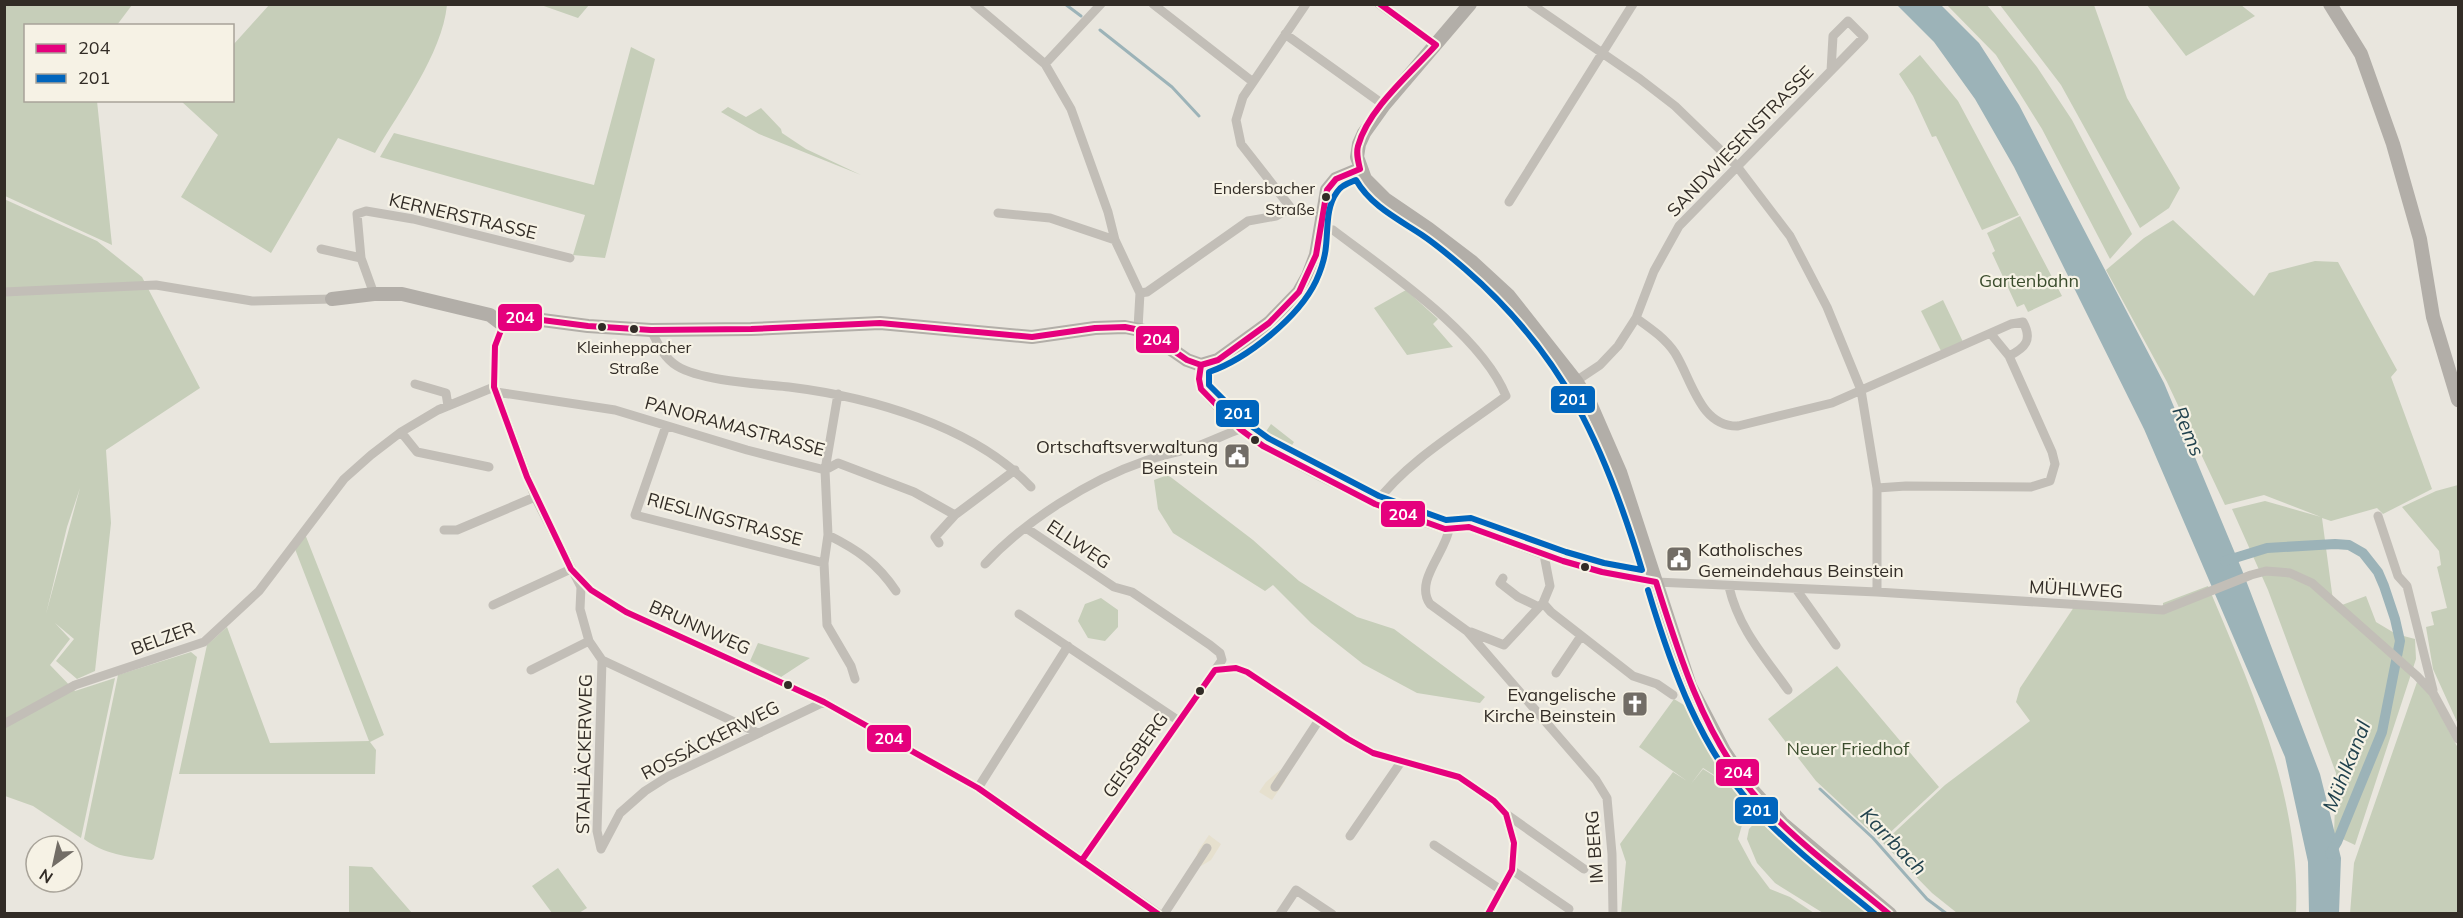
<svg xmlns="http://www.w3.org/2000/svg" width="2463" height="918" font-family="Mulish,sans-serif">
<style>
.green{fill:#c6ceb9;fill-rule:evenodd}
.plaza{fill:#e6e0ce}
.water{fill:#9cb3b8}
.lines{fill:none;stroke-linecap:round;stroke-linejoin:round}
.stream{stroke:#9cb3b8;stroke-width:3}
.canal{stroke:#9cb3b8;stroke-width:10}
.street{stroke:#c2beb7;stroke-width:9}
.secondary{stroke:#b2aea8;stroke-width:14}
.bus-1-casing{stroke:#f6f2e5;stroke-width:10}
.bus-2-casing{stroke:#f6f2e5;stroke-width:10}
.bus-1{stroke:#e5007d;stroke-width:6}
.bus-2{stroke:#0065bd;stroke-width:6}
.bus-dot{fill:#322c26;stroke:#f6f2e5;stroke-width:2}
.labels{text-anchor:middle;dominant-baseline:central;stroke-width:4.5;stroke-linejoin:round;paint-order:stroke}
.bus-label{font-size:16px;fill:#322c26;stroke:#f6f2e5;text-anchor:end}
.street-label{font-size:18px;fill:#322c26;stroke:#f6f2e5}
.park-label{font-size:18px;fill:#3b4d2d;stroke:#f6f2e5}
.poi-label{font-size:18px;fill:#322c26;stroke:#f6f2e5;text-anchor:end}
.water-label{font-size:20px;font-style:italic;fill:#21424e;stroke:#f6f2e5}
.line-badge{stroke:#f6f2e5;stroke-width:2}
.badge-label{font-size:16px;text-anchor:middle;font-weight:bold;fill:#fff}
</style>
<rect width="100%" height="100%" fill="#e9e6de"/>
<path class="green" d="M5,4L132,5L117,25L26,26V100L97,101L112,245L5,196Z
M270,4L447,5C442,54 400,110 375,153L338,138L271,253L181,197L218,135L181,101L232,100L233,45Z
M541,5L589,4V5L578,18Z
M1947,5H1987L2037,67L2072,120L2132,234L2110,259L2042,129L1996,55Z
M2000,5H2094L2127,98L2180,188L2169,208L2140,228L2061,85Z
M2147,5H2241L2255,16L2186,56Z
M631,47L655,59L605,258L573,255L585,215L380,157L394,133L594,185Z
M1920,55L1958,101L2019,215L1982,230L1936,136L1932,137L1913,96L1899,74Z
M728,107L746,117L761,108L781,129L782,133L806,149L861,175L759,134L721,112Z
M4,199L97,241L142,277L200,388L106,450L111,523L95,671L77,679L56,661L74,639L55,623L70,639L50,665L75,691L115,678L81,838L33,806L5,796ZM80,488L46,614L67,527Z
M2020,216L2062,296L2028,312L2024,304L2017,307L1992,253L1995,251L1987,233Z
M2173,220L2254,296L2269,273L2315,261L2338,262L2397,370L2391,377L2432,489L2383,514L2377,508L2331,521L2322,518L2334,608L2366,596L2376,622L2396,634L2415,639L2416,659L2355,845L2334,835L2336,773L2268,590L2232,509L2265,501L2321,517L2264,495L2225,505L2167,382L2106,270L2144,238Z
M1406,290L1438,319L1433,324L1453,347L1407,355L1374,308Z
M1943,300L1963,342L1941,351L1921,311Z
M1271,424L1294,442L1287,453L1261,439Z
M1168,475L1253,540L1299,581L1357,617L1394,629L1485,697L1480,703L1417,693L1363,664L1311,623L1273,585L1265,591L1173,533L1158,509L1154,480Z
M2458,485V724L2433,669L2426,627L2434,625L2431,612L2447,608L2437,567L2441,565L2439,551L2402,507L2436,491Z
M305,534L384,735L370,742L376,750L375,774H179L207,645L227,627L270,743L369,741L295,549Z
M2208,586C2252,690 2301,798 2296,913H1957L1932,893L1883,843L1945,785L2030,721L2016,702L2020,688L2076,604L2163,607V603Z
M1101,598L1118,610V627L1105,641L1088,638L1078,621L1085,604Z
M758,643L810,658L781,677L750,661Z
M191,652L197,657L154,858L152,860C127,857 104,854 84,839L118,675Z
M1837,666L1939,787L1881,841L1816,781L1768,719Z
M2417,682L2427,690L2458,748V913L2350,914L2354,863Z
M1674,699L1689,708L1725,770L1719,778L1703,768L1691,784L1703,769L1719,779L1728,776L1737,790L1756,808L1742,825L1738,839L1752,865L1770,889L1790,897L1814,913H1621L1626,862L1620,844L1673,772L1687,781L1639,747Z
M1763,814L1818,864L1877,913H1823L1775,883L1757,863L1747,839L1749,829Z
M349,866L372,867L412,913H349Z
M558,868L587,908L579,913H552L532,886Z"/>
<path class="plaza" d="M1280,770L1286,774L1285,781L1272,800L1259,792L1266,782Z
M1209,835L1221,844L1211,860L1201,866L1195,863L1198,851Z"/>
<path class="water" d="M1897,5H1941L1979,43L2019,105L2164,383L2242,570L2320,774L2341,858L2339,913H2309L2308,862L2285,757L2144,429L2014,167L1975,99L1934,42Z"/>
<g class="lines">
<path class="stream" d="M1065,4L1081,16
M1100,30L1172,87L1199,116
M1820,789L1873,838L1927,899L1947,914"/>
<path class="canal" d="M2225,561L2267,548L2335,544L2349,545L2363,553L2378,572L2384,586L2395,619L2400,641L2382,732L2337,842L2330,854"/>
<path class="street" d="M974,4L1045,64L1071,109L1108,212L1115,240L1140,293L1138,328
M1153,4L1253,82
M1379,4L1436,45
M1531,4L1640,79L1675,106L1736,165L1790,236L1827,307L1861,390L1877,488V592
M1285,34L1384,105
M1045,64L1101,4
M1509,202L1633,4
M998,213L1050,218L1115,240
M1320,228L1333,230C1387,271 1481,334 1506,396C1462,429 1408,460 1375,504
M321,249L361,258
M4,292L156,285L252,301L332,299
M1140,293L1147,292L1248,221L1276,216L1291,208L1241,144L1236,120L1243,97L1306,4
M374,294L361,258L357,214L366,211L413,219L570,258
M1636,318C1650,328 1665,338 1675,353C1692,380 1700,427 1738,426L1832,403L2011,324L2023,322C2033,340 2025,348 2009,356L1991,334
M503,325L495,346L494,387L535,497L581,587L580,609L589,641L602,660
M651,330C658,344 663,357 677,366C701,381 761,384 789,387C870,397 974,426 1031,487
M1201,365L1199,379L1201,389L1220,410L1263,446L1321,477L1394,513L1445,529L1469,527L1544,555L1602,572L1656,582L1877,592L2163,610L2251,575L2266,571L2290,573L2312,583L2417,676L2433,693L2458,739
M1576,381L1600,365L1618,346L1636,318L1654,271L1679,226L1864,37L1848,21L1833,36L1831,71
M415,384L446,393L448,406
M496,392L615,410L747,450L825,470L838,463L914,492L955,515L935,537L939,543
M838,394L825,470L828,535L824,563L827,625L851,666L855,679
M666,426L635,515L824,563
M401,432L417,452L489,467
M1877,488L1906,486L2031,487L2050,481L2055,464L2052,452L2009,356
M955,515L1015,470
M2378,516L2398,576L2407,586L2433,690
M1026,528L1114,587L1132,592L1210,645L1220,653L1222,660L1082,860
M1449,529C1446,552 1414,581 1430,604L1467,631L1596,780L1607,798L1612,854L1613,914
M444,530H457L535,497
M828,535C858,550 877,563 896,591
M1544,555L1550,586L1543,603L1551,612L1633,676L1657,684L1673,695
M985,564C1025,521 1089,480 1145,461C1162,455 1180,452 1198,446C1212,441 1226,434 1240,429
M571,569L591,590L626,612L824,702L978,788L1159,914
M1503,578L1500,583L1518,597L1539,607
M1729,587C1739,629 1763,655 1788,690
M1796,589L1836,645
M493,605L571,569
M1019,614L1179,721
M1471,632L1504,645L1543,603
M602,660L758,733
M531,670L589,641
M1215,670L1236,668L1247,672L1348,739L1373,753L1459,777L1494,801L1506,814L1514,843L1512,870L1488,914
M1556,673L1581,636
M4,724L75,685L204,642L259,591L344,479L371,455L401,432L438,410L494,387
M1275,787L1319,720
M978,788L1068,646
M1506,814L1584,869
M1350,836L1401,762
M1434,845L1501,890
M601,849L620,813L645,791L667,777L824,702
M601,849L597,831L602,660
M1512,870L1569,909
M1164,914L1207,848
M1280,914L1296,890L1332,914"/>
<path class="secondary" d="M1470,4L1384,105L1364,133L1359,144L1357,157L1365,179L1385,199L1429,229L1471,261L1509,296L1576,381L1590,403L1620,472L1690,686L1724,751L1745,782L1782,823L1890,914
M2330,4L2361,54L2393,144L2420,239L2433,317L2458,400
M332,299L374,294H402L490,315L503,325L507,321L519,317L588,326L651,330L751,329L880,323L1032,337L1095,328L1125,327L1145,331L1187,360L1201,365L1218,360L1269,323L1299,292L1308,276L1316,255L1327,190L1336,179L1360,169"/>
<defs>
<path id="bus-1" d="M1380,4L1436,45
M1360,169C1358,161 1356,153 1358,146C1368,109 1411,73 1436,45
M1201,365L1199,379L1201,389L1240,429L1263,446L1375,504L1445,529L1469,527L1563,561L1602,572L1656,582
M1656,582C1678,651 1700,723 1744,782C1784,834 1839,872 1889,914
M1082,860L1215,670L1236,668L1247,672L1348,739L1373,753L1459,777L1494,801L1506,814L1514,843L1512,870L1488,914
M1158,914L978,788L824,702L626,612L591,590L571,569L527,477L494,387L495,346L503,325L507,321L519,317L588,326L651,330L751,329L880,323L1032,337L1095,328L1125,327L1145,331L1187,360L1201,365L1218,360L1269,323L1299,292L1316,255L1327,190L1336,179L1360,169"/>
<path id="bus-2" d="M1356,180C1371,206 1398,219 1422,235C1437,245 1451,257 1465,269C1564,355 1605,447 1642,570L1604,563L1566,552L1471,518L1446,520L1379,496L1268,438L1246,422L1209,385V372C1247,359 1299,317 1316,281C1321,270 1325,258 1326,246C1328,228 1326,207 1337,192C1341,185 1349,183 1356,180Z
M1648,590C1672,670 1700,749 1758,812C1794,850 1835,881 1875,914"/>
</defs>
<use href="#bus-1" class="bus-1-casing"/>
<use href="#bus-2" class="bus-2-casing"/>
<use href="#bus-1" class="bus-1"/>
<use href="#bus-2" class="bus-2"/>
</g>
<defs>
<symbol id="civic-square" viewBox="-11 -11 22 22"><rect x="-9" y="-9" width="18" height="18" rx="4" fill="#726d66" stroke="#f6f2e5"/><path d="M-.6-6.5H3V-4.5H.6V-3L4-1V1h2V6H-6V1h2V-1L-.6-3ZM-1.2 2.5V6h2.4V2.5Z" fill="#fff"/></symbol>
<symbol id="church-square" viewBox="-11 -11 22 22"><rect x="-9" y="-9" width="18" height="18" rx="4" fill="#726d66" stroke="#f6f2e5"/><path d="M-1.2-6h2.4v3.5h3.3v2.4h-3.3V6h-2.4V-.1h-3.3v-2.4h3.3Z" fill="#fff"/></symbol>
</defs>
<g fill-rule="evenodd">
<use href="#civic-square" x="1222" y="441" width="30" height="30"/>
<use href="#civic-square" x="1664" y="544" width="30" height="30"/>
<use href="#church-square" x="1620" y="689" width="30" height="30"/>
</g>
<g class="bus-dot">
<circle cx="1326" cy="197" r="5"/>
<circle cx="602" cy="327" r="5"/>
<circle cx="634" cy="329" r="5"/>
<circle cx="1255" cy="440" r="5"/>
<circle cx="1585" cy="567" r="5"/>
<circle cx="788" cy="685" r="5"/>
<circle cx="1200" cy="691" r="5"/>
</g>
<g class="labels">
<g class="bus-label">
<text x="1315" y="188">Endersbacher<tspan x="1315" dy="21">Straße</tspan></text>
<text x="634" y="347" text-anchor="middle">Kleinheppacher<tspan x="634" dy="21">Straße</tspan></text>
</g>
<g class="street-label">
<text transform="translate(1740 141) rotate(-46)">SANDWIESENSTRASSE</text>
<text transform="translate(463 216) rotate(13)">KERNERSTRASSE</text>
<text transform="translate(735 426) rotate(15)">PANORAMASTRASSE</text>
<text transform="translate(725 519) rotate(15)">RIESLINGSTRASSE</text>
<text transform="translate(1079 544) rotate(34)">ELLWEG</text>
<text transform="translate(2076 589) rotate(3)">MÜHLWEG</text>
<text transform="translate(700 627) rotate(24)">BRUNNWEG</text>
<text transform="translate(163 638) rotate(-20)">BELZER</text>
<text transform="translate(710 740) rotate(-27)">ROSSÄCKERWEG</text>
<text transform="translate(584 754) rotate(-89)">STAHLÄCKERWEG</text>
<text transform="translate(1135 755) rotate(-55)">GEISSBERG</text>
<text transform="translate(1594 847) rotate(-94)">IM BERG</text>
</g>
<g class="park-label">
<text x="2029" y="280">Gartenbahn</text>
<text x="1848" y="748">Neuer Friedhof</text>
</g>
<g class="poi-label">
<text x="1218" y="446">Ortschaftsverwaltung<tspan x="1218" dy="21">Beinstein</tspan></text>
<text x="1698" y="549" text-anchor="start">Katholisches<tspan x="1698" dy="21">Gemeindehaus Beinstein</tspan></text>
<text x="1616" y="694">Evangelische<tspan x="1616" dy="21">Kirche Beinstein</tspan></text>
</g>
<g class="water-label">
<text transform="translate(2189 431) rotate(67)">Rems</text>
<text transform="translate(2346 766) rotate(-68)">Mühlkanal</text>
<text transform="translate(1894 841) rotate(46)">Karrbach</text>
</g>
</g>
<g class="line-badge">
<rect x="497" y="303" width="46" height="29" rx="6" fill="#e5007d"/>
<rect x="1135" y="325" width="45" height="29" rx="6" fill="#e5007d"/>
<rect x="1550" y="385" width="46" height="29" rx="6" fill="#0065bd"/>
<rect x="1215" y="399" width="45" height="29" rx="6" fill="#0065bd"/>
<rect x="1380" y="500" width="46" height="28" rx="6" fill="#e5007d"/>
<rect x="866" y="724" width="46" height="29" rx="6" fill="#e5007d"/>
<rect x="1715" y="758" width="45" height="29" rx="6" fill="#e5007d"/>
<rect x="1734" y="796" width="45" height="29" rx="6" fill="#0065bd"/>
</g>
<g class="badge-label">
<text x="520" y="323">204</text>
<text x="1157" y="345">204</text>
<text x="1573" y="405">201</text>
<text x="1238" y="419">201</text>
<text x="1403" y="520">204</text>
<text x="889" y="744">204</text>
<text x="1738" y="778">204</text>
<text x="1757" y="816">201</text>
</g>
<rect width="2463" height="918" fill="none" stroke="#322c26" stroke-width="12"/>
<rect x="24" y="24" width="210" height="78" fill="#f6f2e5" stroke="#a8a399" stroke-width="1.5"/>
<rect x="36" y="44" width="30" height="9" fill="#e5007d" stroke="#a8a399" stroke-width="1.5"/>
<text x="78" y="54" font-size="18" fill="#322c26">204</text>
<rect x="36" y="74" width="30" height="9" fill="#0065bd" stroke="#a8a399" stroke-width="1.5"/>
<text x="78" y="84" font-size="18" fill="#322c26">201</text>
<g transform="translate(54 864) rotate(213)"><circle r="28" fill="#f6f2e5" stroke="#a8a399" stroke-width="1.5"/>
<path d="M0-4.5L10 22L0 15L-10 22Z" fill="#726d66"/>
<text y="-9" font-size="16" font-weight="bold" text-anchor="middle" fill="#322c26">N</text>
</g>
</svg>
